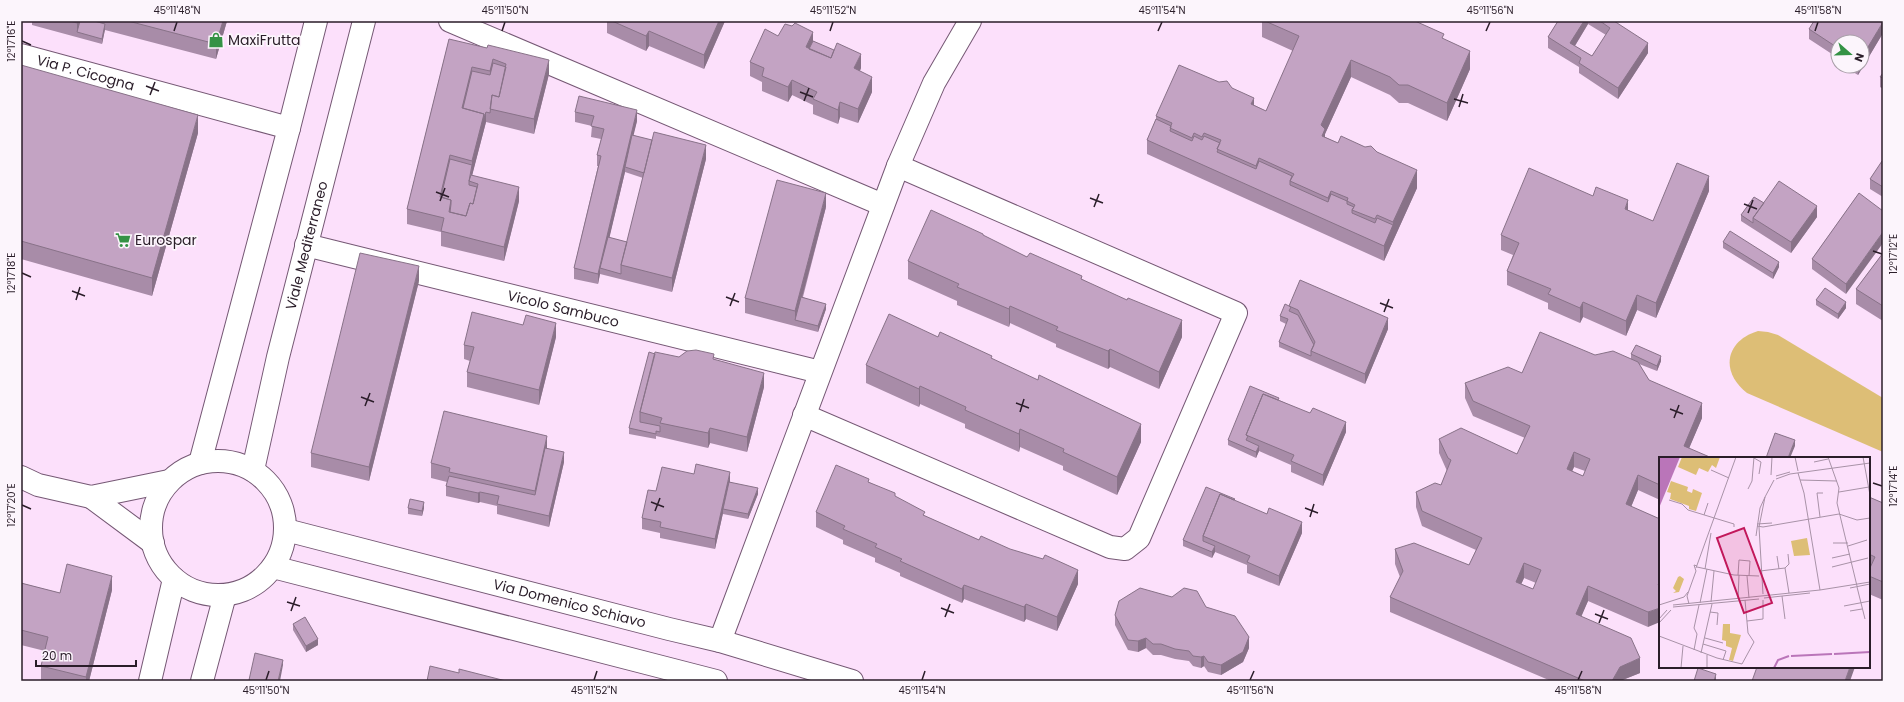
<svg xmlns="http://www.w3.org/2000/svg" width="1904" height="702" font-family="Poppins,sans-serif">
<style>
.green{fill:#ddbe76}
.lines{fill:none;stroke-linecap:round;stroke-linejoin:round}
.minor-casing{stroke:#755874;stroke-width:24}
.minor{stroke:#fff;stroke-width:22}
.wall{fill:#a88ca8;fill-rule:evenodd}
.shaded-wall{fill:#887288}
.building{fill:#c3a3c3;stroke:#887288;fill-rule:evenodd}
.ticks{fill:none;stroke:#2a1d29;stroke-width:1.5}
.labels{text-anchor:middle;dominant-baseline:central;stroke-width:3.5;stroke-linejoin:round;paint-order:stroke}
.poi-label{font-size:14px;fill:#2a1d29;stroke:#fcf5fc;text-anchor:start}
.street-label{font-size:14px;fill:#2a1d29;stroke:#fcf5fc}
.inset-river{fill:none;stroke:#ba75b9;stroke-width:2}
.inset-road{fill:none;stroke:#a892a7;stroke-width:1}
.view{fill:#c2185b;fill-opacity:0.15;stroke:#c2185b;stroke-width:2}
.inset-edge{fill:none;stroke:#2a1d29;stroke-width:2}
.neatline{fill:none;stroke:#2a1d29;stroke-width:1.5}
.ticks-label{font-size:10px;text-anchor:middle;fill:#2a1d29}
</style>
<rect width="100%" height="100%" fill="#fce0fb"/>
<path class="green" d="M1758,331L1768,332L1778,335L1883,398V452L1747,393C1720,372 1725,341 1758,331Z"/>
<g class="lines">
<defs>
<g id="minor">
<path d="M450,21L883,205"/>
<path id="s1" d="M21,55L289,128"/>
<path id="s2" d="M306,245L820,372"/>
<path d="M804,415L1110,547L1125,549L1139,538L1236,313L898,166"/>
<circle cx="218" cy="528" r="67"/>
<path d="M200,463L289,128L316,21"/>
<path id="s3" d="M253,470L278,357L364,21"/>
<path d="M21,477L38,485L91,497L169,481"/>
<path d="M91,497L153,543"/>
<path id="s4" d="M286,530L669,629L720,641L852,681"/>
<path d="M273,567L716,681"/>
<path d="M720,641L898,166L934,83L970,21"/>
<path d="M150,681L174,579"/>
<path d="M202,681L225,595"/>
</g>
</defs>
<use href="#minor" class="minor-casing"/>
<use href="#minor" class="minor"/>
</g>
<path class="wall" d="M32,21H227L216,59L105,30L102,44L32,25Z
M607,21H725L704,69L649,46L646,51L607,33Z
M1262,21H1403L1444,39L1470,69L1447,121L1408,103H1399L1390,95L1351,77L1325,134V137L1338,143L1377,152L1417,188L1384,261L1147,154V140L1156,119V116L1219,82L1232,88L1254,105L1266,111L1293,51L1262,37Z
M1558,21H1614L1648,53L1618,99L1579,73V67L1548,48V37ZM1588,24L1606,35L1592,56L1575,46Z
M1809,29L1883,33L1858,75L1843,66H1862L1838,42V58L1809,39Z
M449,39L549,74L534,134L486,122L472,175L519,201L504,261L441,246V232L407,224V209Z
M813,41L861,68L860,71L872,92L858,123L840,117L838,124L813,114V105L792,95L788,102L762,91V82L750,76V62Z
M21,65L198,133L152,296L21,259Z
M1883,73V89L1880,87V77Z
M575,112L637,121L633,135L706,159L672,292L600,274L598,284L574,279V268L598,166H597V155L601,139L591,137L592,126L575,122ZM625,172L643,178L627,242L609,238Z
M1883,162V197L1870,189V179Z
M1709,191L1656,318L1637,310L1626,336L1583,317L1580,323L1548,309V303L1507,285V271L1513,255L1501,250V235L1628,210L1653,221Z
M1859,193L1846,294L1812,269V259Z
M1764,203L1817,217L1791,253L1741,221V215Z
M826,207L803,297L826,309L818,332L745,313V298Z
M983,236L1027,257L1082,279L1182,337L1159,389L1110,367L1108,369L1056,347V344L1010,323L1009,327L957,305V301L908,279V261Z
M1723,242L1779,267L1773,279L1723,248Z
M1883,253V321L1856,304V289Z
M419,281L369,481L311,467V453Z
M1816,300L1846,308L1838,319L1816,305Z
M1289,306L1388,329L1365,384L1279,347V342L1286,324L1280,321V316Z
M556,337L539,405L467,387V372L470,361L464,359V345Z
M938,337L992,359L1141,442L1117,495L1063,470V466L1020,447L1019,452L965,428V424L920,404L919,407L866,383V365Z
M1631,354L1661,361L1657,371L1639,364L1649,380L1702,418L1689,448L1660,458V500L1638,490L1631,507L1660,519L1648,627L1588,601L1581,616L1640,673L1620,681H1551L1390,612V597L1400,577L1395,564V549L1469,565L1476,550L1422,526L1416,507V492L1441,485L1447,471L1439,453V439L1517,454L1525,438L1473,416L1465,398V383L1522,373L1595,355L1631,359ZM1574,467L1585,471L1583,476L1572,471ZM1524,578L1536,583L1533,589L1521,584Z
M679,357L714,359L764,387L747,452L710,443L708,448L656,436V439L629,434V428Z
M1279,400L1346,432L1323,486L1291,472V465L1259,451L1256,458L1228,445V440Z
M547,448L564,462L549,527L497,514V506L480,502L478,503L446,496V486L447,482L431,478V463Z
M730,482L758,494L748,519L723,514V513L715,549L660,538V533L642,529V518L656,491Z
M869,482L895,497L925,516L1078,584L1057,631L1026,619L1024,622L964,599L962,603L900,576V573L875,562V558L843,544V540L816,527V512Z
M1869,497L1883,503V600L1869,594Z
M1235,501L1302,533L1279,586L1247,573V565L1215,552L1212,558L1183,546V540Z
M408,508H424L422,516L408,514Z
M21,583L60,593L112,590L89,681H41V666L45,651L21,645Z
M1206,607L1249,648L1243,662L1221,675L1208,672L1204,666L1201,668L1193,666L1189,661L1175,659L1161,655H1153L1146,648L1138,652L1128,650L1115,625V615Z
M293,624L318,645L306,652L293,630Z"/>
<path class="shaded-wall" d="M77,21H81L77,32Z
M223,21H227L216,59V44Z
M719,21H725L704,69V55Z
M1584,21H1588V24L1571,52L1570,43Z
M1883,22V33L1858,75V66H1862V57Z
M105,24V29L102,44V39Z
M649,31V46L646,51V36Z
M813,32V46L806,56V47Z
M1648,43V53L1618,99V88Z
M1470,51V69L1447,121V103Z
M861,54V68L854,83V68Z
M493,59V74L490,85V71Z
M549,60V74L534,134V119Z
M1351,60V77L1325,134V146L1322,154L1321,125Z
M472,67V81L464,112L462,108Z
M872,77V92L858,123V109Z
M792,80V95L788,102V87Z
M1254,98V116L1251,104Z
M840,102V117L838,124V110Z
M637,110V121L626,167H625V172L602,269L600,268V274L598,284V274Z
M486,112V122L472,176L470,181L472,165V161L484,114Z
M198,115V133L152,296V278Z
M706,145V159L672,292V278Z
M450,155V170L440,201V197Z
M1259,158V176L1256,184V166Z
M1417,170V188L1384,261V246L1393,225V222Z
M1709,176V191L1656,318V303Z
M519,187V201L504,261V247Z
M1331,191V208L1328,216V198Z
M826,193V207L796,320H795V326V311Z
M1628,200V215L1625,209Z
M1817,206V217L1791,253V242Z
M1883,232V243L1846,294V284Z
M1779,262V267L1773,279V273Z
M419,266V281L369,481V467Z
M1637,295V310L1626,336V321Z
M1583,302V317L1580,323V308Z
M1846,302V308L1838,319V314Z
M826,304V309L818,332V326Z
M1010,306V323L1009,327V309Z
M1388,318V329L1365,384V374Z
M1182,320V337L1159,389V372Z
M556,323V337L539,405V390Z
M1110,349V367L1108,369V351Z
M1661,356V361L1657,371V366Z
M764,373V387L747,452V437Z
M920,386V404L919,407V389Z
M1702,403V418L1685,458L1684,446Z
M1346,422V432L1323,486V475Z
M1141,424V442L1117,495V477Z
M710,428V443L708,448V433Z
M1020,429V447L1019,452V434Z
M547,436V451L535,506V491Z
M1795,440V446L1790,458H1788Z
M1259,446V451L1256,458V452Z
M564,452V462L549,527V516Z
M1574,452V467L1567,483V469Z
M730,472V482L723,509V513L715,549V539Z
M1638,475V490L1626,519V504Z
M758,488V494L748,519V514Z
M480,492V502L478,503V493Z
M424,502V508L422,516V511Z
M1302,522V533L1279,586V576Z
M1215,546V552L1212,558V552Z
M1524,563V578L1516,596V582Z
M1078,570V584L1057,631V617Z
M112,576V590L89,681H86V677Z
M964,585V599L962,603V589Z
M1588,586V601L1576,629V614Z
M1026,604V619L1024,622V607Z
M1660,608V622L1648,627V612Z
M1249,637V648L1243,662L1221,675V665Z
M1146,638V648L1138,652V641Z
M318,639V645L306,652V646Z
M1204,656V666L1201,668V657Z
M1640,658V673L1620,681H1612L1620,667Z
M283,660V665L280,681H278Z
M1850,667H1855L1850,681H1845Z
M1716,674V681H1714Z"/>
<path class="building" d="M70,21H77V23Z
M80,21H94L105,24L102,39L77,32Z
M128,21H223L216,44Z
M612,21H719L704,55L649,31L646,36Z
M1265,21H1403L1404,22V21H1415L1444,34L1442,38L1470,51L1447,103L1408,85H1399L1390,77L1351,60L1321,125L1325,129L1322,136L1338,143L1341,136L1365,147L1371,146L1377,152L1417,170L1393,222L1377,215L1375,219L1352,210L1355,205L1347,201L1348,198L1331,191L1328,198L1290,181L1294,174L1259,158L1256,166L1217,149L1221,140L1204,133L1202,137L1194,133L1192,138L1170,128L1172,123L1156,116L1179,65L1219,82L1227,81L1232,88L1254,98L1251,104L1266,111L1299,36Z
M1558,21H1584L1570,43L1592,56L1610,28L1600,21H1614L1648,43L1618,88L1579,63L1581,58L1548,37Z
M1814,21H1881L1883,22L1862,57V42H1838V48L1809,29Z
M795,23L813,32L806,47L831,58L837,43L861,54L854,68L872,77L858,109L840,102L838,110L813,99L817,92L792,80L788,87L762,76L764,68L750,62L765,29L778,36L785,24L792,26Z
M449,39L487,48L488,45L549,60L534,119L490,109L492,95L499,97L506,64L493,59L490,71L472,67L462,108L484,114L472,161L450,155L440,197L451,200L449,212L466,216L470,203L473,204L478,184L469,181L471,175L519,187L504,247L441,231L444,218L407,209Z
M813,41L834,50L831,58L809,49Z
M493,63L506,67L499,97L492,95L490,113L486,112L484,118V114L463,108L472,71L490,75Z
M21,65L198,115L152,278L21,241Z
M1883,73V78L1880,77Z
M579,96L637,110L598,274L574,268L601,156L597,155L604,129L591,126L594,116L575,112Z
M1156,119L1171,126L1170,131L1192,141L1194,136L1202,140L1204,136L1220,143L1217,149L1218,150L1217,152L1256,169L1259,161L1292,176L1290,181V185L1328,202L1331,194L1347,201V204L1354,207L1352,210V213L1375,223L1377,218L1393,225L1384,246L1147,140Z
M654,132L706,145L672,278L621,265Z
M632,135L652,140L644,173L625,167Z
M450,159L472,165L469,181V185L477,187L473,204L470,203L466,216L450,212L451,204V200L441,197Z
M1882,161L1883,162V187L1870,179Z
M1677,163L1709,176L1656,303L1637,295L1626,321L1583,302L1580,308L1548,294L1551,289L1507,271L1519,243L1501,235L1529,168L1593,196L1596,187L1628,200L1625,209L1653,221Z
M777,180L826,193L795,311L745,298Z
M1779,181L1817,206L1791,242L1753,218Z
M1859,193L1883,211V232L1846,284L1812,259Z
M1754,197L1764,203L1753,218V223L1741,215Z
M931,210L983,234V235L1027,257L1030,253L1082,276L1081,279L1127,300L1128,298L1182,320L1159,372L1110,349L1108,351L1056,330L1058,327L1010,306L1009,309L957,287L959,284L908,261Z
M1730,231L1779,262L1773,273L1723,242Z
M608,237L627,242L621,265V274L600,268Z
M360,253L419,266L369,467L311,453Z
M1883,253V306L1856,289Z
M1300,280L1388,318L1365,374L1311,351L1315,342L1298,310L1289,306Z
M1825,288L1846,302L1838,314L1816,300Z
M801,297L826,304L818,326L795,320Z
M1285,304L1291,307L1289,311L1298,315L1314,345L1311,351V356L1279,342L1288,319L1280,316Z
M472,312L523,325L526,315L556,323L539,390L467,372L474,347L464,345Z
M889,314L938,337L940,332L992,356L991,358L1038,380L1039,375L1141,424L1117,477L1063,452L1064,449L1020,429L1019,434L965,410L966,407L920,386L919,389L866,365Z
M1540,332L1595,355L1613,351L1638,362L1649,380L1702,403L1684,446L1712,458H1660V485L1638,475L1626,504L1660,519V581L1658,585L1660,586V608L1648,612L1588,586L1576,614L1631,638L1640,658L1620,667L1612,681H1585L1390,597L1403,571L1395,549L1414,543L1469,565L1482,538L1422,511L1416,492L1435,483L1441,485L1451,460L1448,458L1439,439L1461,428L1517,454L1530,426L1473,401L1465,383L1508,367L1522,373ZM1574,452L1590,459L1583,476L1567,469ZM1524,563L1541,570L1533,589L1516,582Z
M1636,345L1661,356L1657,366L1631,354Z
M696,350L714,354L713,359L764,373L747,437L710,428L708,433L660,423L662,418L640,412L655,352L679,357L687,351Z
M649,352L655,354L640,412V422L660,426V432L656,431V434L629,428Z
M1250,386L1279,398L1278,400L1263,394L1246,435L1248,436L1246,440L1259,446L1256,452L1228,440Z
M1263,394L1310,413L1313,408L1346,422L1323,475L1291,461L1294,455L1246,435Z
M444,411L547,436L535,491L449,472L450,468L431,463Z
M1775,433L1795,440L1788,458H1766Z
M545,448L564,452L549,516L497,504L499,496L480,492L478,493L446,486L449,476L535,495Z
M696,464L730,472L715,539L660,527L661,522L642,518L648,490L656,491L662,467L694,474Z
M836,465L869,479L868,482L895,493V496L925,512L923,515L979,540L981,536L1010,549L1043,559L1045,555L1078,570L1057,617L1026,604L1024,607L964,585L962,589L900,561L902,559L875,547L877,544L843,529L845,526L816,512Z
M729,482L758,488L748,514L723,509Z
M1206,487L1235,499L1234,500L1220,494L1203,536V541L1215,546L1212,552L1183,540Z
M1220,494L1267,514L1269,508L1302,522L1279,576L1247,562L1250,556L1203,536Z
M1869,497L1883,503V582L1869,576V570L1875,557L1869,554Z
M410,499L424,502L422,511L408,508Z
M67,564L112,576L86,677L41,666L48,637L21,630V583L60,593Z
M1140,588L1172,597L1184,588L1197,591L1206,607L1235,616L1249,637L1243,652L1221,665L1208,662L1204,656L1201,657L1193,656L1189,651L1175,649L1161,644H1153L1146,638L1138,641L1128,640L1115,615L1119,601Z
M305,617L318,639L306,646L293,624Z
M255,653L283,660L278,681H254L249,680Z
M430,666L459,673V669L506,681H427Z
M1757,667H1850L1845,681H1752Z
M1698,668L1716,674L1714,681H1694Z"/>
<path class="ticks" d="M174,31L177,22M502,31L505,22M830,31L833,22M1158,31L1162,22M1486,31L1490,22M1815,31L1818,22M22,41L31,45M146,86L159,91M800,92L813,97M150,95L155,82M1454,99L1468,103M804,101L809,88M1459,107L1463,94M436,192L449,197M1090,198L1103,203M440,201L445,188M1744,204L1757,209M1094,207L1099,194M1748,213L1753,200M1873,251L1882,254M22,273L31,277M72,291L85,296M726,297L739,302M76,300L80,287M1380,303L1393,308M730,306L735,293M1384,312L1389,299M361,397L374,402M1016,403L1029,408M365,406L370,393M1670,409L1683,414M1020,412L1024,399M1674,418L1679,405M1873,483L1882,486M651,502L664,507M22,505L31,509M1305,508L1318,513M655,511L660,498M1310,517L1314,504M287,602L300,606M941,608L954,613M291,611L296,597M1595,614L1608,619M945,617L950,604M1599,623L1604,610M266,680L269,671M594,680L597,671M922,680L925,671M1250,680L1254,671M1578,680L1582,671"/>
<defs>
<symbol id="shop-bare" viewBox="-9 -9 18 18"><path d="M-5-2.5h2.3a2.7 3.5 0 0 1 5.4 0H5L5.5 6h-11ZM-1.5-2.5h3a1.5 2.3 0 0 0-3 0Z" fill="#349245" stroke="#fcf5fc" stroke-width="2.5" paint-order="stroke"/></symbol>
<symbol id="supermarket-bare" viewBox="-9 -9 18 18"><path d="M-6-5.5h2.5l.6 2H6L4.5 2H-2.5L-4.4-4H-6ZM-1.5 3.2a1.3 1.3 0 1 0 .1 0ZM3 3.2a1.3 1.3 0 1 0 .1 0Z" fill="#349245" stroke="#fcf5fc" stroke-width="2.5" paint-order="stroke"/></symbol>
</defs>
<g fill-rule="evenodd">
<use href="#shop-bare" x="205" y="29" width="22" height="22"/>
<use href="#supermarket-bare" x="112" y="229" width="22" height="22"/>
</g>
<g class="labels">
<g class="poi-label">
<text x="228" y="40">MaxiFrutta</text>
<text x="135" y="240">Eurospar</text>
</g>
<g class="street-label">
<text stroke="none"><textPath href="#s1" startOffset="67">Via P. Cicogna</textPath></text>
<text stroke="none"><textPath href="#s3" startOffset="231">Viale Mediterraneo</textPath></text>
<text stroke="none"><textPath href="#s2" startOffset="265">Vicolo Sambuco</textPath></text>
<text stroke="none"><textPath href="#s4" startOffset="293">Via Domenico Schiavo</textPath></text>
</g>
</g>
<g transform="translate(1659 457)">
<rect width="211" height="211" fill="#fce0fb"/>
<path d="M23,0H61L57,11L53,8L49,15L40,11L37,18L19,10ZM12,24L29,30L28,34L33,36L34,32L43,36L37,54L30,52V49L11,42L12,36L8,35ZM148,81L151,98L135,99L132,84ZM19,120L21,119L25,122L20,135L14,136L17,134L14,131ZM64,167H71V176L82,178L74,204L70,203L73,191L67,189V184L63,183Z" fill="#ddbe76"/>
<path d="M0,0H21L0,51Z" fill="#ba75b9"/>
<path class="inset-river" d="M175,197L211,195M132,199L173,197M115,211L119,203L130,199"/>
<path class="inset-road" d="M136,0L139,14M169,0L180,31L178,46L198,129M204,0L211,38M95,1L102,5L100,17M155,5L169,2M52,13L70,21M139,16L145,36L161,133M112,18L113,0M117,19L131,15M117,22L131,17L211,6M141,23L178,24M89,32L93,24L95,0M180,35L210,30M10,43L23,47L29,53L75,67V70M45,58L49,46M161,60L158,36H164M98,67L113,66M98,69L104,70L180,57L198,63L211,61M97,79L101,51L106,40M174,86H189M189,89L208,83M118,99L120,112M173,101L191,97M38,110L75,118L100,119M173,110L209,101M37,111L77,0M126,111L130,107L129,97M46,112L52,76M101,114L126,111L130,136M79,118L80,103L91,104L90,119M88,119L90,141M198,130L206,162M191,131L211,127M104,137L100,70L106,40L115,23M123,139L126,162M105,141L151,136M79,142L80,118M52,145L55,114M41,146L48,112M30,147L28,139L37,114L35,108L38,109M0,148L25,140L29,135M14,148L161,133L211,125M185,149L211,144M14,150L100,142M191,154L203,152M51,155L59,156L58,168M0,162L8,153M88,164L104,162V143M0,166L12,153M0,179L58,201L83,207L95,185L89,176L86,143M46,181L64,186M44,187L67,194L64,203M35,193L38,177L35,171L40,148M42,196L53,147M48,198V211M22,211L24,189"/>
<path class="view" d="M85,71L113,146L85,156L58,81Z"/>
<rect width="211" height="211" class="inset-edge"/>
</g>
<rect width="1904" height="702" fill="none" stroke="#fcf5fc" stroke-width="44"/>
<g transform="translate(1850 54) rotate(110)"><circle r="19" fill="#fcf5fc" stroke="#a89fa8"/>
<path d="M0-3L7 15L0 10L-7 15Z" fill="#349245"/>
<text y="-6" font-size="11" font-weight="bold" text-anchor="middle" fill="#2a1d29">N</text>
</g>
<path d="M36 660v6h100v-6" fill="none" stroke="#2a1d29" stroke-width="2"/>
<text x="42" y="660" font-size="12" fill="#2a1d29" stroke="#fcf5fc" stroke-width="3" paint-order="stroke">20 m</text>
<rect x="22" y="22" width="1860" height="658" class="neatline"/>
<g class="ticks-label">
<text x="177" y="14">45°11'48"N</text>
<text x="505" y="14">45°11'50"N</text>
<text x="833" y="14">45°11'52"N</text>
<text x="1162" y="14">45°11'54"N</text>
<text x="1490" y="14">45°11'56"N</text>
<text x="1818" y="14">45°11'58"N</text>
<text transform="translate(11 41) rotate(-90)" y="4">12°17'16"E</text>
<text transform="translate(1893 254) rotate(-90)" y="4">12°17'12"E</text>
<text transform="translate(11 273) rotate(-90)" y="4">12°17'18"E</text>
<text transform="translate(1893 486) rotate(-90)" y="4">12°17'14"E</text>
<text transform="translate(11 505) rotate(-90)" y="4">12°17'20"E</text>
<text x="266" y="694">45°11'50"N</text>
<text x="594" y="694">45°11'52"N</text>
<text x="922" y="694">45°11'54"N</text>
<text x="1250" y="694">45°11'56"N</text>
<text x="1578" y="694">45°11'58"N</text>
</g>
</svg>
